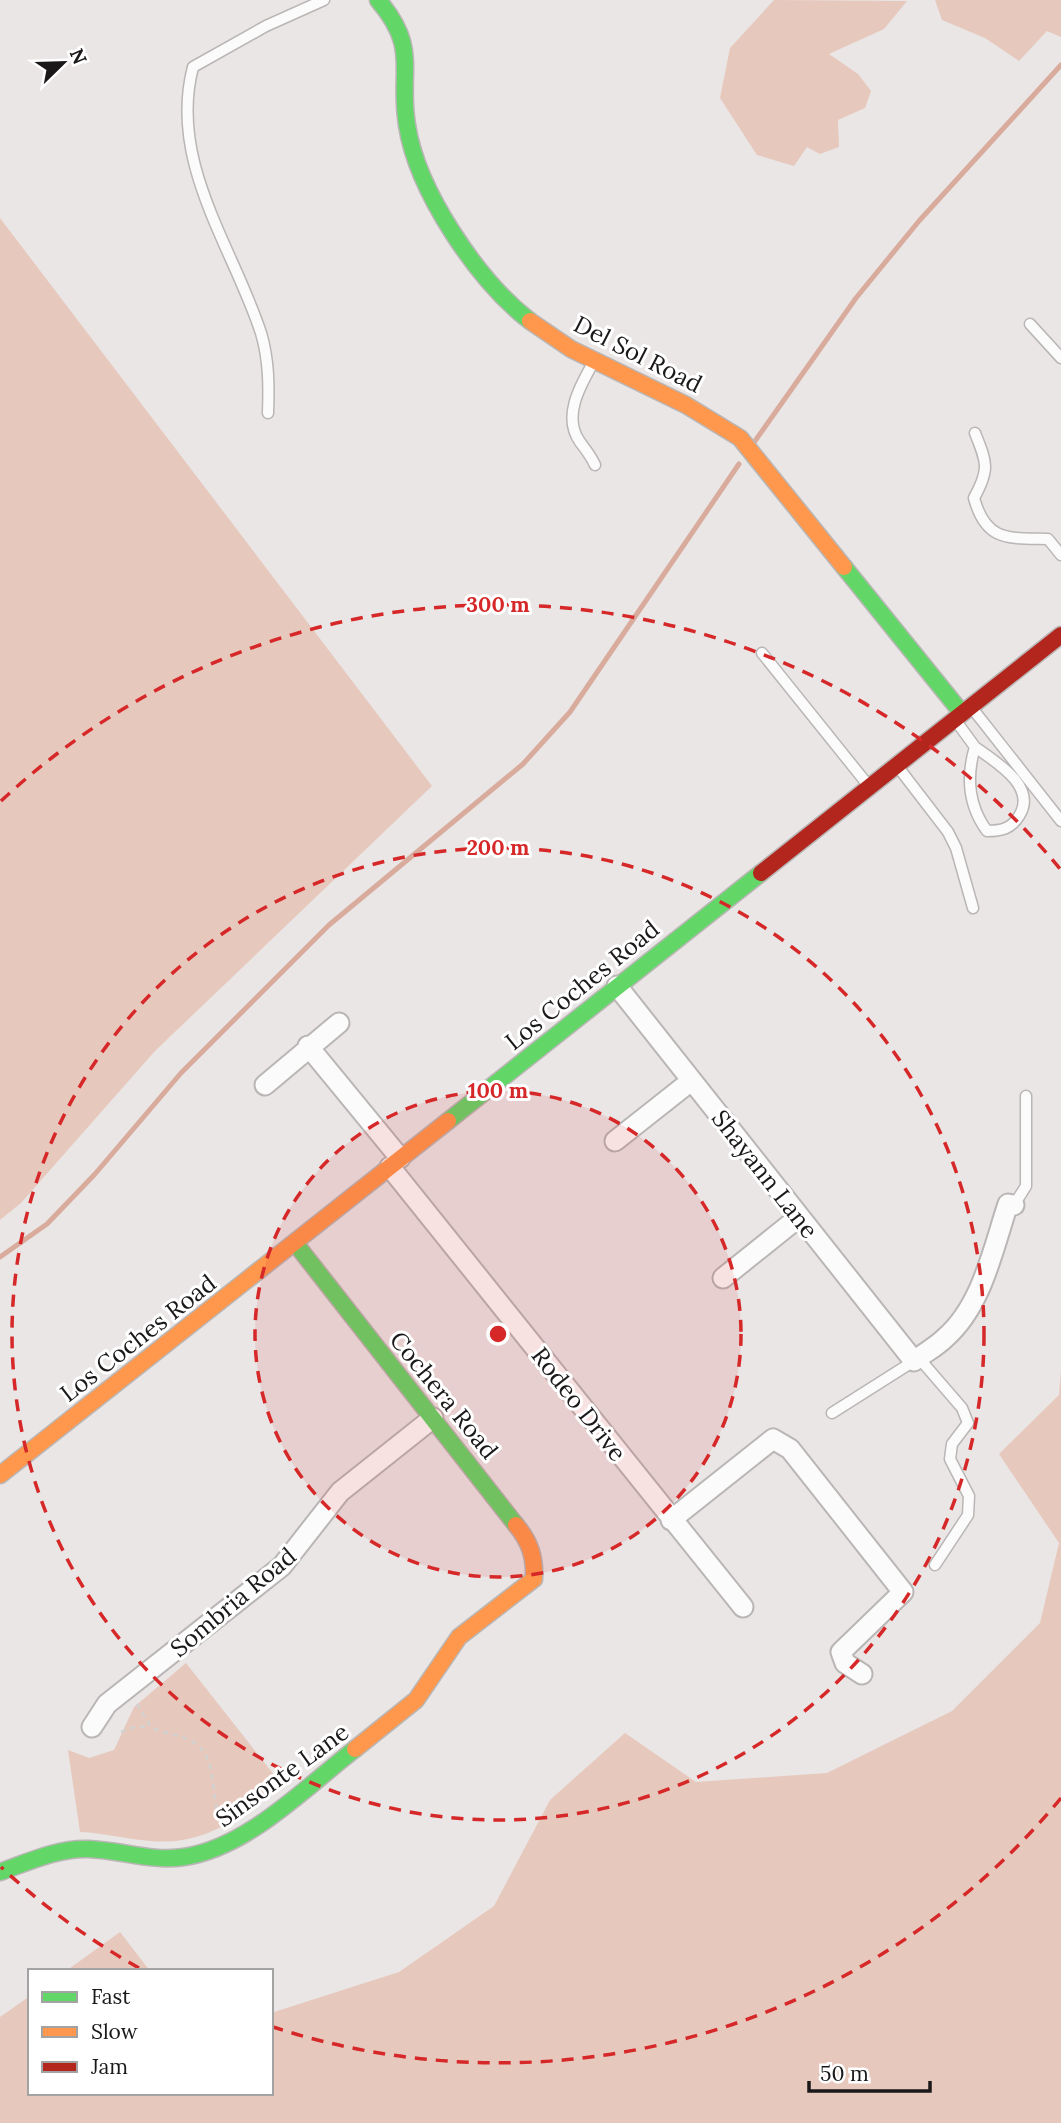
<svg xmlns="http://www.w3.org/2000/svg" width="1061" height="2123" font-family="Lora,serif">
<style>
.green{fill:#e7c8bd}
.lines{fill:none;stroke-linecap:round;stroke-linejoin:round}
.stream{stroke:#d8ab9c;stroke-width:5}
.lane-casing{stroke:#b9b6b5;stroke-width:13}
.street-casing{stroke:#b9b6b5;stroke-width:23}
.fast-casing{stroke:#b9b6b5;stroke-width:19}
.slow-casing{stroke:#b9b6b5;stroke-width:19}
.jam-casing{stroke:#b9b6b5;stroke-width:19}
.path{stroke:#d2d2d1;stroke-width:2.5;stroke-dasharray:5 5;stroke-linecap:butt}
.lane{stroke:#fcfbfb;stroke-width:10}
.street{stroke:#fcfbfb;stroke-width:19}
.fast{stroke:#63d668;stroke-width:16}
.slow{stroke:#ff974d;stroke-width:16}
.jam{stroke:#b3261e;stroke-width:16}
.ring{fill:none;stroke:#d62828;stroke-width:3.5;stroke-dasharray:12 9}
.labels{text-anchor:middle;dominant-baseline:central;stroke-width:6;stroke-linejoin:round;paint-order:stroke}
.street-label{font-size:24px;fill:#1a1818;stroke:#fff}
.centre{fill:#d62828;stroke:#fff;stroke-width:3.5}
.ring-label{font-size:21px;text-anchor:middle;font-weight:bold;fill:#d62828;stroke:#fff;stroke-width:6;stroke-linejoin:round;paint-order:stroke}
</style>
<rect width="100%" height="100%" fill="#e9e6e5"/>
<path class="green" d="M774,0L907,1L884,29L829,54L858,74L871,91L865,108L838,120L839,147L820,154L807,147L794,166L757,155L720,98L730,48Z
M935,0H1061V37L1047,31L1019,61L985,38L942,20Z
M0,218L432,786L155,1051L21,1203L0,1220Z
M1061,1371V2123H0V2017L30,1996V2093H271V2013L399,1972L494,1906L550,1800L625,1733L696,1782L827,1773L952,1711L1040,1623L1059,1543L999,1454L1059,1395Z
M186,1663L282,1785C241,1817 205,1846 150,1841C126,1839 104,1833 80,1832L68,1750L89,1758L114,1750L134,1707Z
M120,1932L150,1971H66Z"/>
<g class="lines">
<path class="stream" d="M755,441L856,298L919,221L1061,65
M0,1257L47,1224L95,1174L181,1073L329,925L523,764L570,712L739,464"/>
<defs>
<path id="lane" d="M1030,324L1061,358
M593,363C580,386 562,417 580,442C586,450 591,456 595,465
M268,413C269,386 269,360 261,333C233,247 168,162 193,67L266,26L324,0
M975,433C987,463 990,469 974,498C986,542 1008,538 1048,539L1061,555
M762,653L868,785
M972,708L1061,821
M956,721L975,747C966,777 968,805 987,831C1001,831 1011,829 1019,816C1038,787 996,762 975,747
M898,767L948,832L956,848L973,908
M1014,1205L1026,1186V1096
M918,1357L962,1408L968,1423L952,1444L950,1459L969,1496L968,1515L935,1565
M832,1413L914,1361"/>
<path id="street" d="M617,986L914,1361C924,1353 936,1347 945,1338C982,1306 993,1249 1008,1204L1014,1205
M308,1046L400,1158
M265,1085L339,1023
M615,1141L691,1081
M390,1167L743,1607
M723,1278L799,1217
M671,1520L773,1439L790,1449L903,1592L841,1652L845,1663L862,1674
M92,1727L107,1704L282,1566L340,1492L433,1418"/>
<path id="fast" d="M378,0C420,49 398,70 407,125C417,191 478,281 530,321
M844,567L961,712
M448,1121L761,873
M295,1243L516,1525
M0,1872C28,1862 58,1848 88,1849C121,1850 151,1862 184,1857C247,1848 306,1787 355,1749"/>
<path id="slow" d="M530,321L571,349L686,405L740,438L844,567
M0,1475L448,1121
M355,1749L416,1700L459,1637L534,1579C535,1557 530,1542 516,1525"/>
<path id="jam" d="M761,873L1061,635"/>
</defs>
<use href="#lane" class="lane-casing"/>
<use href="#street" class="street-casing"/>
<use href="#fast" class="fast-casing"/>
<use href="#slow" class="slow-casing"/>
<use href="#jam" class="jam-casing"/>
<path class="path" d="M137,1704L151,1727C164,1734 180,1734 193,1742C220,1758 209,1798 221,1823
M121,1732L137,1726L148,1727"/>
<use href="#lane" class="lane"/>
<use href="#street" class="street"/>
<use href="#fast" class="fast"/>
<use href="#slow" class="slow"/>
<use href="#jam" class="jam"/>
</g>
<circle cx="498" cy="1334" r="243" fill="#d62828" fill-opacity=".12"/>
<g class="ring">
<circle cx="498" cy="1334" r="243"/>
<circle cx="498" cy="1334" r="486"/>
<path d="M1061 1798A729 729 0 0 1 273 2027M139 1968A729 729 0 0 1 1 1867M1 801A729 729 0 0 1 1061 870"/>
</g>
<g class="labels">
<g class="street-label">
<text transform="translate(638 354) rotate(27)">Del Sol Road</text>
<text transform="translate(582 985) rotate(-39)">Los Coches Road</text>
<text transform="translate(765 1174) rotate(52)">Shayann Lane</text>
<text transform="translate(138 1338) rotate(-38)">Los Coches Road</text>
<text transform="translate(444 1395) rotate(51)">Cochera Road</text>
<text transform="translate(579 1404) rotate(52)">Rodeo Drive</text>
<text transform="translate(233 1602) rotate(-40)">Sombria Road</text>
<text transform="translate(282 1775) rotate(-36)">Sinsonte Lane</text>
</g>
</g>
<circle cx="498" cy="1334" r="10" class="centre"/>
<g class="ring-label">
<text x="498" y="612">300 m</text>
<text x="498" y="855">200 m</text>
<text x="498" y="1098">100 m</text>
</g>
<rect x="28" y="1969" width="245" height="126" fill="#ffffff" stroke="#a3a3a3" stroke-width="2"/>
<rect x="42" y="1992" width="35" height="10" fill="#63d668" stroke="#a3a3a3" stroke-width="2"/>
<text x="91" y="2004" font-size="21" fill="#1a1818">Fast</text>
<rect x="42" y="2027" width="35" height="10" fill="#ff974d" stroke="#a3a3a3" stroke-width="2"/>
<text x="91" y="2039" font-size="21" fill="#1a1818">Slow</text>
<rect x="42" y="2062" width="35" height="10" fill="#b3261e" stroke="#a3a3a3" stroke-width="2"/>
<text x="91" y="2074" font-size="21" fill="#1a1818">Jam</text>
<g transform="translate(63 63) rotate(67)" stroke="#ffffff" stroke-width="5" paint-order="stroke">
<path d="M0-5L12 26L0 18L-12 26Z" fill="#1a1818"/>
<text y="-10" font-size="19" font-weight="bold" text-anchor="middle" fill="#1a1818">N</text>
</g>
<path d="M809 2081v10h121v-10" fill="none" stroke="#1a1818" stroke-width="3.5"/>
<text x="820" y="2081" font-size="21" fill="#1a1818" stroke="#ffffff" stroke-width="5" paint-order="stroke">50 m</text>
</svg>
